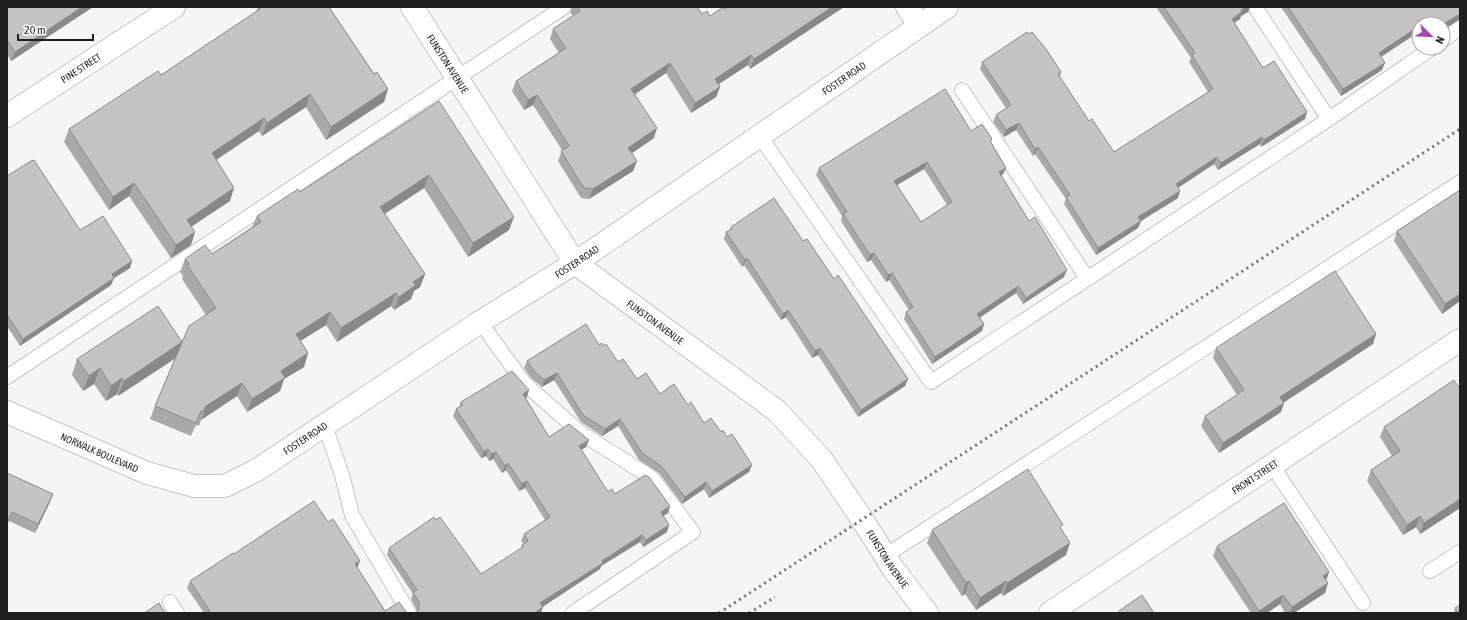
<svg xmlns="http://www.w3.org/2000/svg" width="1467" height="620" font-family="'Asap Condensed',sans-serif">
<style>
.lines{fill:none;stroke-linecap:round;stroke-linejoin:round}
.lane-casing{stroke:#c5c5c7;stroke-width:16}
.street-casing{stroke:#c5c5c7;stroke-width:24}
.secondary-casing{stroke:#c5c5c7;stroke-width:24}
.lane{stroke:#fff;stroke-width:14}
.street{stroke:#fff;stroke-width:22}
.secondary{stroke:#fff;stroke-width:22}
.rail{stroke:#727273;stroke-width:3;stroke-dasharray:2 4;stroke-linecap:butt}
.wall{fill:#aaa9a8;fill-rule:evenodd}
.shaded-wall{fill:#8b8988}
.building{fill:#c6c4c3;stroke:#8b8988;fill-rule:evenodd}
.labels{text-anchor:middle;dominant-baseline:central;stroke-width:3.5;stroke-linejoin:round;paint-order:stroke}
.street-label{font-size:10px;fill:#1f1f20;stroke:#fff}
</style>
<rect width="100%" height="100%" fill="#f4f5f6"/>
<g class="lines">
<defs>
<path id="lane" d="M1255,7L1329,119
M1443,40L1460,28
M962,90L1087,278
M759,135L931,382L1329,119L1432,48
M480,322L525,384L581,433L652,478L693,532L573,613
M7,377L564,7
M325,426L342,475L352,515L409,613
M1272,465L1363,603
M885,556L1460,182
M1430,571L1460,552
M170,602L177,613"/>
<g id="street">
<path id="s1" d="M412,7L575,263L777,411L822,460L862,519L894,570L927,613"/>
<path d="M907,7L919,25"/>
<path id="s2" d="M7,116L174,7"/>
</g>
<g id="secondary">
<path id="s3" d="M7,412L147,473L194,486H225L257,470L480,322L575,263L947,7"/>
<path id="s4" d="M1050,613L1460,340"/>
</g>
</defs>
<use href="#lane" class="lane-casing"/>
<use href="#street" class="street-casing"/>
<use href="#secondary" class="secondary-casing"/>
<use href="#lane" class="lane"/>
<use href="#street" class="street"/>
<use href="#secondary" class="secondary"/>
<path class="rail" d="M719,613L1460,129
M749,613L775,597"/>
</g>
<path class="wall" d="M7,7H93L11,61L7,54Z
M258,7H329L374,74L388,89L384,102L326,140L306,107L262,136L259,131L216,160L230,201L191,226V245L171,258L129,196L109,210L64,142L69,129L161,75L256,12Z
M572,7H697L702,14L710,16L724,9L844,7L750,69L748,65L719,84L720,87L716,97L691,113L666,73L635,94L654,138L632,153L637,161L633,171L589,199L581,198L558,161L562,150L533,105L524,110L512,91L516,81L559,53L550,39L553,29L573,16L570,12Z
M1156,7H1250L1248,12L1241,16L1240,19L1234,23L1263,68L1305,119L1261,147L1260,144L1218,170L1214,164L1178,188V198L1141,221L1138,228L1096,255L1064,204L1066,199L1035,154L1033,156L1016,130L1004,137L993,122L996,115L1006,108L980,69L982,62L1028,34L1061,72L1060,77L1089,121L1114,152L1208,92L1189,62L1191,58Z
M1281,7H1460V19L1443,30V24H1419V36L1417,33L1381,57L1382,70L1341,96Z
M439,101L509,230L468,257L424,188L385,214L425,274L420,287L414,291L411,299L394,310L391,306L337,342L326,325L300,341L308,353L304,367L284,379L280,391L247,412L237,396L201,420L199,426L196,425L191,436L150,419L155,406L175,358L118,396L117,394L106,401L94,384L83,391L72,375L77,359L181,346L206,315L182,279L183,276L180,272L185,259L212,254L252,227L257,216L300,192Z
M971,131L992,139L991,142L1006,168L1003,174L1001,176L1064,277L1023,304L1016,293L980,317L984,324L982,331L932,364L904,319L906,312L909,310L889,280L886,282L871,260L867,262L841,221L842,216L816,175L819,168ZM924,169L947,205L921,222L897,185Z
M7,176L80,230L132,261L130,268L114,278L111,285L20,346L7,326Z
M1460,190V301L1442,314L1394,241L1397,231Z
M731,227L803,241L834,279L908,379L905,386L858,417L818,355L812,358L786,317L781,320L744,265L742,267L724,239L726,232L730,230Z
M1376,334L1373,344L1284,402L1281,412L1219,453L1201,426L1205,416L1237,395L1213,358L1216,348Z
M599,345L603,346L618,362L637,379L660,394L688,405L704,423L721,432L749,472L709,498L704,489L682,504L659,473L639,460L618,426L602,436L581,422L554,380L542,387L531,378L524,368L527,361Z
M527,397L525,398L549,437L589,440L586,447L581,450L608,492L668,513L663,516L667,532L643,547L640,542L601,566L600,569L543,606L417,612L416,609L411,599L413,594L387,555L389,548L481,574L521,549L522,545L524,544L521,541L524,534L545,520L525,488L519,491L506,470L502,473L493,459L489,461L486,456L481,458L453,416L456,409L459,407L461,402Z
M1384,427L1460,508L1420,534L1416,527L1403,535L1367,481L1371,470L1392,456L1380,437Z
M7,473L53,494L50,502L35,533L9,521L7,525Z
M328,522L385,611L407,613H204L187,588L190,581L234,554Z
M932,530H1062L1066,555L1003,596L1001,593L976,610L965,594L962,596L927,543Z
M1217,546L1329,572L1326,580L1325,593L1294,613H1285L1280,604L1267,613H1251L1213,556Z
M1455,608L1460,613H1454Z"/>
<path class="shaded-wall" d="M82,7H93L11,61L15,52Z
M832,7H844L750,69L754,59Z
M1247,7H1250L1248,12L1241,16L1240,19L1229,26L1232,19L1241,10Z
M1460,14V19L1443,30V24Z
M1419,26L1417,33L1376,60L1379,53Z
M751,55L748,65L711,89L715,79Z
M670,63L666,73L628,99L631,89Z
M1385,63L1382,70L1341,96L1343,89Z
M720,87L716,97L691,113L695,103Z
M388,89L384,102L326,140L331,127Z
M310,94L306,107L262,136L267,123Z
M537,95L533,105L524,110L528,100Z
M1307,112L1305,119L1261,147L1264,140Z
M264,118L259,131L207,166L212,153Z
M1019,123L1016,130L1004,137L1006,130Z
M657,128L654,138L625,158L628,148Z
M1262,137L1260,144L1218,170L1221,163Z
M1038,147L1035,154L1033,156L1035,149Z
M1217,157L1214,164L1173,191L1176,184Z
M637,161L633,171L589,199L593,189Z
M927,162L924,169L892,188L894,181Z
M1006,168L1003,174L996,179L999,172Z
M429,175L424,188L375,220L380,207Z
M134,183L129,196L109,210L113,197Z
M234,188L230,201L182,233L187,220Z
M1180,191L1178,198L1136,224L1138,217Z
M514,217L509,230L468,257L473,243Z
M1141,221L1138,228L1096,255L1098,248Z
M195,232L191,245L171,258L176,245Z
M874,253L871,260L867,262L870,255Z
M747,258L744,265L742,267L745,260Z
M132,261L130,268L114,278L111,285L20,346L23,339L112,274Z
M1067,270L1064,277L1023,304L1026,298Z
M892,273L889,280L886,282L888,275Z
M425,274L420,287L414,291L411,299L394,310L399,297L413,282Z
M1018,286L1016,293L975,321L977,314Z
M396,293L391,306L337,342L341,328Z
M1460,294V301L1442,314L1445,304Z
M788,310L786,317L781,320L783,314Z
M330,312L326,325L291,347L296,334Z
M984,324L982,331L932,364L935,357Z
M1376,334L1373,344L1277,407L1280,397Z
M182,342L176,358L118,396L124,381Z
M820,348L818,355L812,358L815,351Z
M308,353L304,367L284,379L280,391L247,412L252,399L281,371Z
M100,368L94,384L83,391L89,376Z
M557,373L554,380L542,387L544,380Z
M122,378L117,394L106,401L111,386Z
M908,379L905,386L858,417L861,410Z
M242,383L237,396L201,420L199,426L206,406Z
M529,390L527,397L520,401L523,394Z
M1284,403L1281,412L1219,453L1223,443Z
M620,419L618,426L602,436L605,429Z
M589,440L586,447L576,453L579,446Z
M488,449L486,456L481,458L484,452Z
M496,452L493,459L489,461L492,454Z
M508,463L506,470L502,473L505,466Z
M752,465L749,472L709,498L712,491Z
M527,481L525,488L519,491L522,484Z
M706,482L704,489L682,504L685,497Z
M53,494L50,502L35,533L38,524Z
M1460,499V508L1420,534L1424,523Z
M670,506L668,513L658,519L661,512Z
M1420,516L1416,527L1403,535L1407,525Z
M669,525L667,532L643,547L646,540Z
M642,535L640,542L601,566L600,569L538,610L540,603L602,561Z
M1070,543L1066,555L1003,596L1007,583Z
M360,561L357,568L355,564Z
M1329,572L1326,581L1323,576Z
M969,581L965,594L962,596L966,583Z
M1006,581L1001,593L976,610L980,598Z
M1328,583L1325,593L1294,613H1290L1292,607Z
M1283,595L1280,604L1267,613H1258L1259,611Z
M543,607L541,613H534Z"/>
<path class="building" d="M7,7H82L15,52L7,40Z
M259,7H329L374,74L377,72L388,89L331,127L310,94L267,123L264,118L212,153L234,188L187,220L195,232L176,245L134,183L113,197L69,129L158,71L161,75L260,9Z
M577,7H697L702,14L707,11L710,16L723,7L724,9L727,7H832L754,59L751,55L715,79L720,87L695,103L670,63L631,89L657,128L628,148L637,161L593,189L584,188L561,151L569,146L537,95L528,100L516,81L566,48L553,29L580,11Z
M1164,7H1247L1241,10L1242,12L1232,19L1263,68L1274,61L1307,112L1264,140L1262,137L1221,163L1217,157L1176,184L1180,191L1138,217L1141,221L1098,248L1066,197L1070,195L1038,147L1035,149L1019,123L1006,130L996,115L1011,105L982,62L1027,32L1028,34L1032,32L1046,49L1061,72L1058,74L1089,121L1092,119L1114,152L1213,89L1192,55L1195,53Z
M1288,7H1460V14L1443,24H1419V26L1379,53L1385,63L1343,89Z
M945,89L971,131L982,124L992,139L990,141L1006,168L999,172L1029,221L1035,217L1067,270L1026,298L1018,286L977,314L984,324L935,357L906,312L913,307L892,273L888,275L874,253L870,255L843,214L847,212L819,168ZM927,162L952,202L921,222L894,181Z
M439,101L514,217L473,243L429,175L380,207L425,274L413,282L416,285L399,297L396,293L341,328L330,312L296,334L308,353L281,371L285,378L252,399L242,383L206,406L203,412L201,411L196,423L155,406L189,326L216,308L187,265L189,264L185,259L205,245L212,254L261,222L257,216L298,189L300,192Z
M34,160L80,230L103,216L132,261L112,274L114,278L23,339L7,315V176L31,161Z
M1460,190V294L1445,304L1397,231Z
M774,198L803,241L807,239L834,279L838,275L908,379L861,410L820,348L815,351L788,310L783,314L747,258L745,260L726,232L732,229L731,227Z
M1335,271L1376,334L1280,397L1284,403L1223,443L1205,416L1244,390L1216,348Z
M158,306L182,342L124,381L122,378L111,386L100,368L89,376L77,359Z
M586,324L599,345L602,343L603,346L606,344L618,362L623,359L637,379L646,373L660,394L674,384L688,405L691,402L704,423L711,418L721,432L723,430L727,437L732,434L752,465L712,491L706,482L685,497L661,466L642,453L620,419L605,429L583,415L557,373L544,380L534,371L527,361Z
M512,371L529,390L523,394L549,437L569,424L589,440L579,446L608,492L612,489L615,494L645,475L649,477L670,506L661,512L669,525L646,540L642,535L602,561L603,563L540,603L543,607L534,613H416L419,610V602L413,592L417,590L389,548L434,517L436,520L440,517L481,574L523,547L522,545L528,541L524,534L550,517L527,481L522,484L508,463L505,466L496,452L492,454L488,449L484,452L456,409L462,405L461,402Z
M1454,380L1460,389V499L1424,523L1420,516L1407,525L1371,470L1400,451L1384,427Z
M1028,469L1063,525L1060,527L1070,543L1007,583L1006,581L980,598L969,581L966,583L932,530Z
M7,473L53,494L38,524L12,512L7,523Z
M314,501L328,522L333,519L360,561L355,564L385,611L399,602L407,613H211L190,581L233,553L234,554Z
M1284,503L1329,572L1323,576L1328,583L1292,607L1283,595L1259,611L1217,546Z
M1142,595L1154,613H1120L1119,611Z
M159,603L165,613H144Z
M1460,605V613H1457L1458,612L1455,608Z"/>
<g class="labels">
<g class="street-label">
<text stroke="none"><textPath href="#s1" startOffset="67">FUNSTON AVENUE</textPath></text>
<text stroke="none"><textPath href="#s2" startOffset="88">PINE STREET</textPath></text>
<text stroke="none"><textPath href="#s3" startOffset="974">FOSTER ROAD</textPath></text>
<text stroke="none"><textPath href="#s3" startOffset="650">FOSTER ROAD</textPath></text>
<text stroke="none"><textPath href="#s1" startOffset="403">FUNSTON AVENUE</textPath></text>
<text stroke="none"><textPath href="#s3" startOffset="326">FOSTER ROAD</textPath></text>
<text stroke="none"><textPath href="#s3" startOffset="101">NORWALK BOULEVARD</textPath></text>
<text stroke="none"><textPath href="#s4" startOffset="246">FRONT STREET</textPath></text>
<text stroke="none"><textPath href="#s1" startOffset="739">FUNSTON AVENUE</textPath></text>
</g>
</g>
<rect width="1467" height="620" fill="none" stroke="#1f1f20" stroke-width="16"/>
<g transform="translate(1431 36) rotate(114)"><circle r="19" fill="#ffffff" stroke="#a5a5a6"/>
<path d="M0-3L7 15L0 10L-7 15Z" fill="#aa48af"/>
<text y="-6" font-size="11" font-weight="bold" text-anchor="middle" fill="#1f1f20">N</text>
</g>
<path d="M18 34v6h75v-6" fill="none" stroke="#1f1f20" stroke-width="2"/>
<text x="24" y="34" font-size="12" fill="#1f1f20" stroke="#ffffff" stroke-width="3" paint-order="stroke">20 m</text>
</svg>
